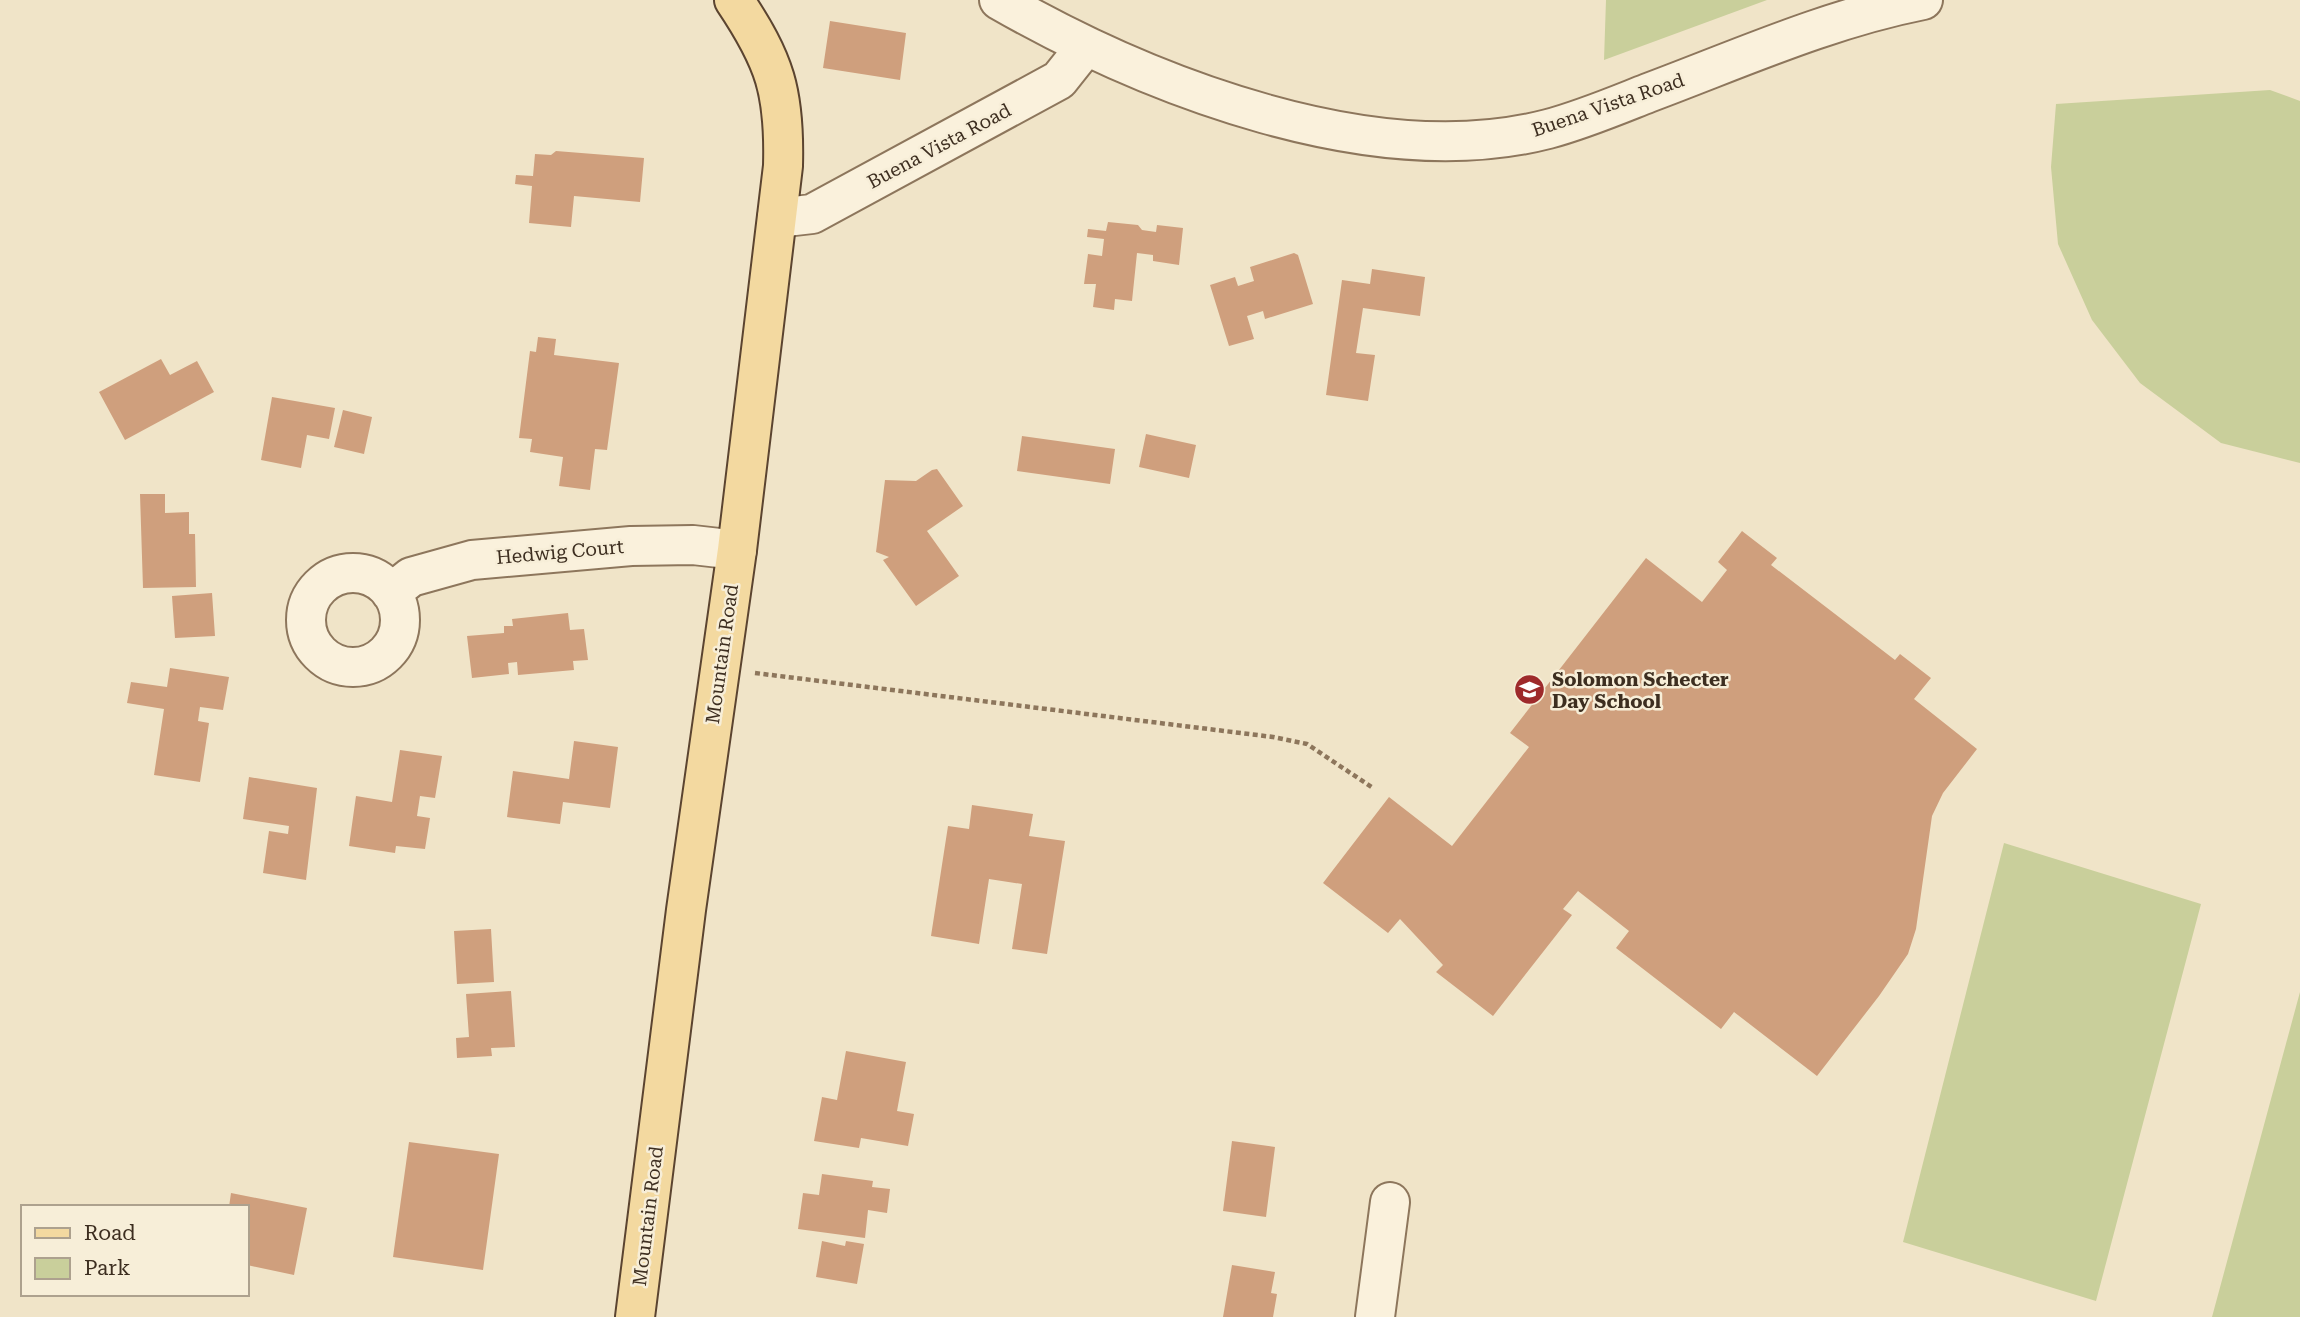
<svg xmlns="http://www.w3.org/2000/svg" width="2300" height="1317" font-family="'Roboto Serif',serif">
<style>
.green{fill:#c9cf9b}
.building{fill:#cf9f7d}
.lines{fill:none;stroke-linecap:round;stroke-linejoin:round}
.minor-casing{stroke:#8d765c;stroke-width:42}
.major-casing{stroke:#5b4430;stroke-width:42}
.path{stroke:#8d765c;stroke-width:4.5;stroke-dasharray:5 3.5;stroke-linecap:butt}
.minor{stroke:#faf1dc;stroke-width:38}
.major{stroke:#f3d9a0;stroke-width:38}
.labels{text-anchor:middle;dominant-baseline:central;stroke-width:5;stroke-linejoin:round;paint-order:stroke}
.street-label{font-size:19px;fill:#3d2e20;stroke:#f7eed8}
.poi-label{font-size:19px;font-weight:bold;fill:#3d2e20;stroke:#f7eed8;text-anchor:start}
</style>
<rect width="100%" height="100%" fill="#f0e4c8"/>
<path class="green" d="M1606,0H1767L1604,60Z
M2270,90L2300,101V463L2221,443L2140,383L2092,320L2058,244L2051,167L2056,104Z
M2004,843L2201,904L2096,1301L1903,1242Z
M2300,992V1317H2212Z"/>
<path class="building" d="M830,21L906,33L900,80L823,68Z
M556,151L644,158L640,202L574,196L571,227L529,223L532,186L515,184L516,175L533,176L535,154L551,155Z
M1108,222L1138,225L1142,230L1156,232L1157,225L1183,228L1179,265L1153,261V255L1137,253L1132,301L1115,299L1114,310L1093,307L1096,284H1084L1088,254L1102,256L1104,239L1087,237L1088,229L1106,231Z
M1294,253L1298,255L1313,304L1265,319L1263,311L1247,316L1254,339L1229,346L1210,285L1235,277L1238,286L1254,281L1250,267Z
M1372,269L1425,277L1420,316L1363,308L1356,353L1375,355L1368,401L1326,395L1342,280L1370,284Z
M538,337L556,339L554,355L619,363L607,450L595,449L590,490L559,486L563,457L530,452L532,439L519,438L530,351L536,352Z
M161,359L170,375L197,361L214,392L125,440L99,392Z
M272,397L335,408L329,439L307,435L301,468L261,460Z
M343,410L372,417L364,454L334,447Z
M1146,434L1196,445L1189,478L1139,467Z
M1022,436L1115,449L1110,484L1017,471Z
M937,469L963,506L927,531L959,576L916,606L883,560L889,557L876,552L885,480L916,481L932,470Z
M140,494H165V513L189,512V534H195L196,587L143,588Z
M1742,531L1777,558L1771,565L1895,660L1900,654L1931,678L1914,699L1977,749L1943,793L1932,816L1916,929L1908,954L1879,996L1817,1076L1734,1012L1721,1029L1616,948L1629,931L1578,891L1563,909L1572,915L1493,1016L1436,972L1443,965L1400,919L1388,933L1323,883L1389,797L1452,846L1529,747L1510,733L1646,558L1702,602L1727,570L1718,562Z
M212,593L215,636L175,638L172,596Z
M568,613L570,630L584,629L588,660L573,661L574,670L518,675L517,662L508,663L509,674L472,678L467,636L504,633V626H513L512,619Z
M170,668L229,677L223,710L200,707L198,721L209,723L200,782L154,775L164,709L127,703L131,682L167,687Z
M574,741L618,747L610,808L563,802L560,824L507,817L513,771L569,779Z
M400,750L442,756L435,798L420,796L417,816L430,818L425,849L396,846L395,853L349,846L356,796L392,802Z
M249,777L317,788L306,880L263,873L269,831L288,834L289,826L243,819Z
M972,805L1033,814L1029,836L1065,841L1047,954L1012,949L1022,884L989,879L979,944L931,936L948,826L969,829Z
M491,929L494,982L457,984L454,931Z
M511,991L515,1047L491,1048L492,1056L457,1058L456,1038L469,1037L466,994Z
M846,1051L906,1062L897,1111L914,1114L908,1146L861,1138L859,1148L814,1141L822,1097L837,1100Z
M1232,1141L1275,1147L1266,1217L1223,1211Z
M409,1142L499,1154L483,1270L393,1257Z
M822,1174L873,1181L872,1187L890,1189L887,1213L868,1210L865,1238L798,1229L803,1193L819,1195Z
M231,1193L307,1208L294,1275L247,1265V1207H229Z
M822,1241L845,1246L846,1241L864,1244L857,1284L816,1277Z
M1232,1265L1275,1272L1271,1293L1277,1294L1273,1317H1223Z"/>
<g class="lines">
<defs>
<path id="minor" d="M999,0C1149,86 1374,174 1548,129C1582,120 1615,106 1648,93C1739,59 1827,19 1923,0
M777,218L812,214L1059,80L1086,46
M306 620a47 47 0 1 1 94 0a47 47 0 1 1-94 0Z
M391,593L411,577L472,560L631,546L693,545L737,550
M1375,1317L1390,1202"/>
<path id="major" d="M635,1317L686,910L737,550L783,166C785,92 775,61 734,0"/>
</defs>
<use href="#minor" class="minor-casing"/>
<use href="#major" class="major-casing"/>
<path class="path" d="M755,673L1273,737L1307,744L1373,788"/>
<use href="#minor" class="minor"/>
<use href="#major" class="major"/>
</g>
<defs>
<symbol id="school-disc" viewBox="-11 -11 22 22"><circle r="9.5" fill="#9e2a2b" stroke="#f7eed8"/><path d="M0-5L7-2L0 1L-7-2ZM-4 1L0 2.5L4 1V4Q0 6-4 4Z" fill="#fff"/></symbol>
</defs>
<g fill-rule="evenodd">
<use href="#school-disc" x="1512" y="672" width="35" height="35"/>
</g>
<g class="labels">
<g class="street-label">
<text transform="translate(1608 105) rotate(-19)">Buena Vista Road</text>
<text transform="translate(939 146) rotate(-28)">Buena Vista Road</text>
<text transform="translate(560 552) rotate(-5)">Hedwig Court</text>
<text transform="translate(722 654) rotate(-82)">Mountain Road</text>
<text transform="translate(648 1216) rotate(-83)">Mountain Road</text>
</g>
<g class="poi-label">
<text x="1552" y="679">Solomon Schecter<tspan x="1552" dy="22">Day School</tspan></text>
</g>
</g>
<rect x="21" y="1205" width="228" height="91" fill="#f7eed8" stroke="#ada18e" stroke-width="2"/>
<rect x="35" y="1228" width="35" height="10" fill="#f3d9a0" stroke="#ada18e" stroke-width="2"/>
<text x="84" y="1240" font-size="21" fill="#3d2e20">Road</text>
<rect x="35" y="1258" width="35" height="21" fill="#c9cf9b" stroke="#ada18e" stroke-width="2"/>
<text x="84" y="1275" font-size="21" fill="#3d2e20">Park</text>
</svg>
